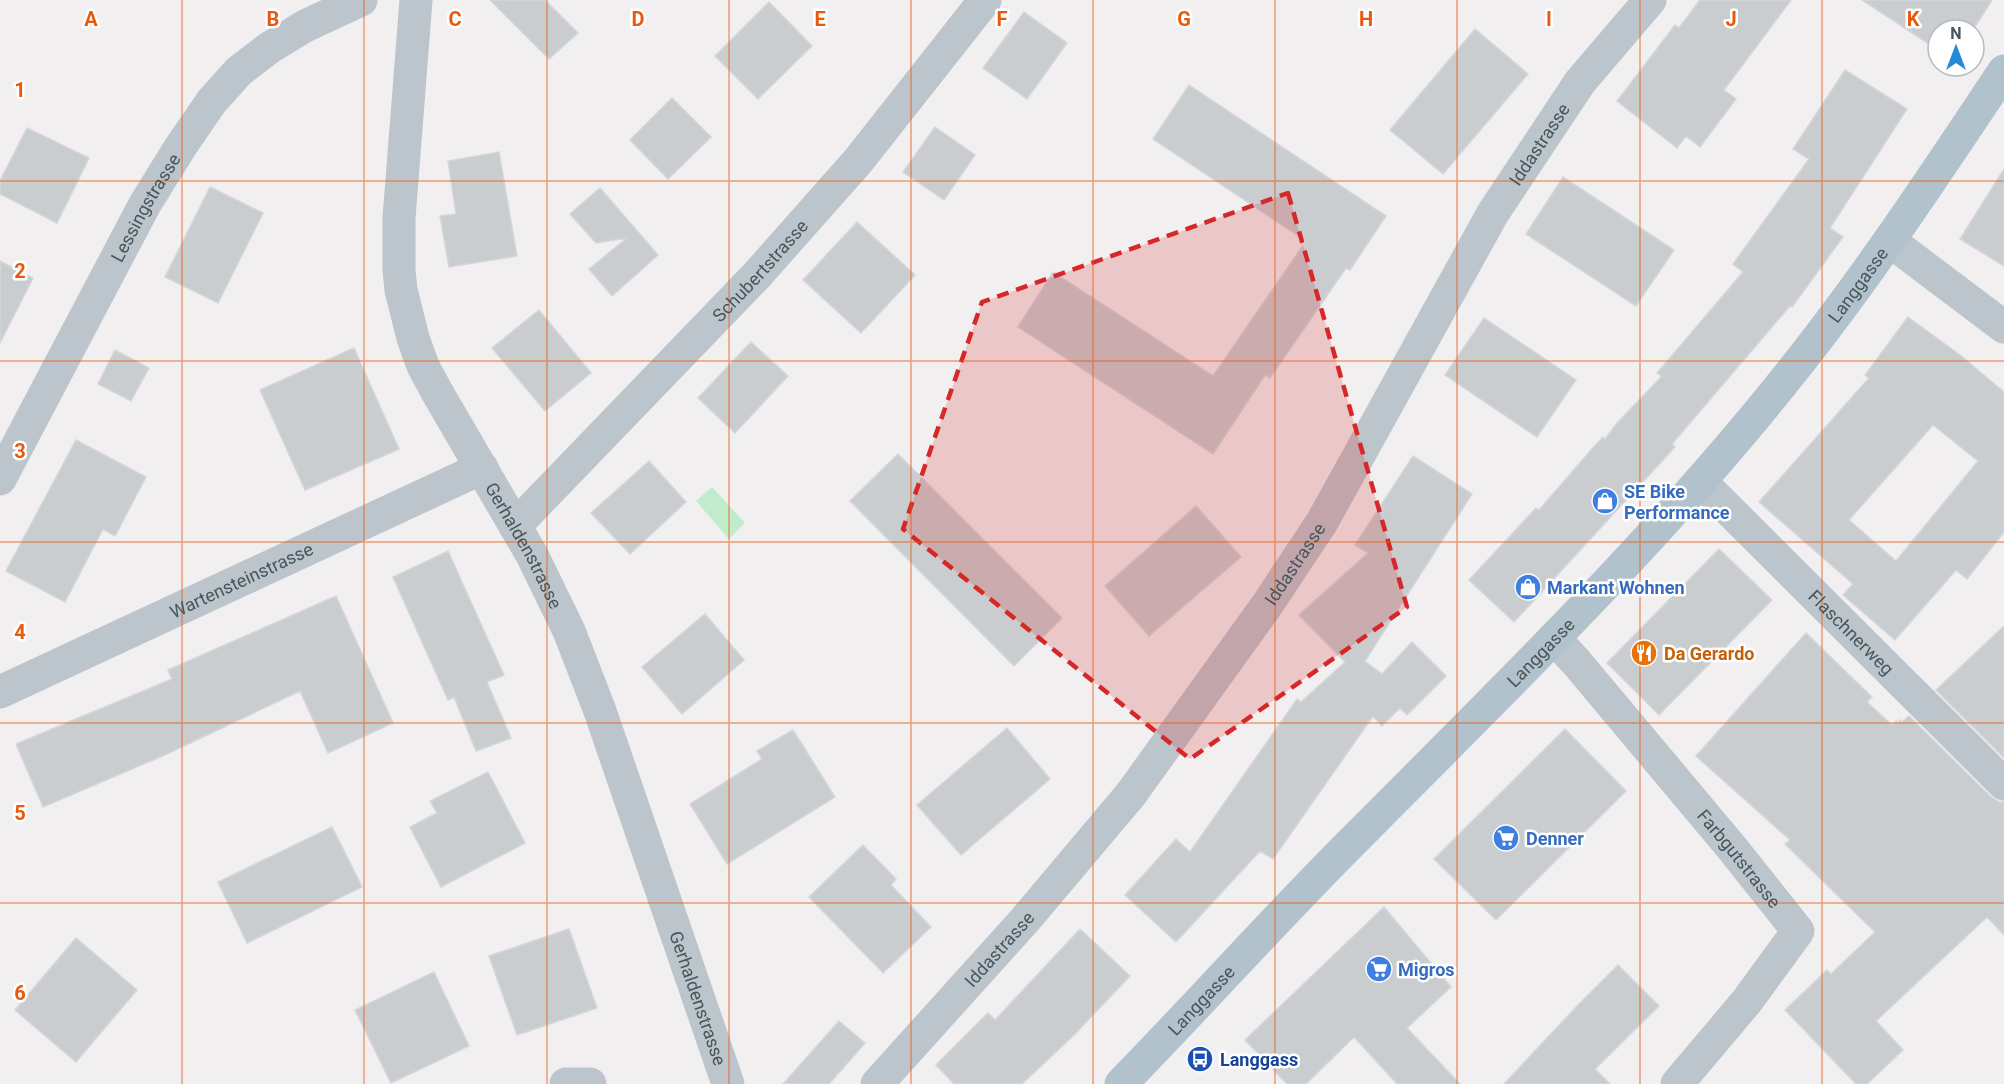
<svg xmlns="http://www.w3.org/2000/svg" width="2004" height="1084" font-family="Roboto,sans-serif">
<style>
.green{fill:#c0eccc}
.building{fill:#c9cdd0;stroke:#d4d6da;stroke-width:1.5;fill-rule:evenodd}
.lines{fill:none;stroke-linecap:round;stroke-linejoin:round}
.minor{stroke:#bcc5cb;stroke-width:33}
.major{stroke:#b1c2cc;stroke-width:33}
.marked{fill:#d62828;fill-opacity:0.2;stroke:#d62828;stroke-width:4.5;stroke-dasharray:12 8;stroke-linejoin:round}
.grid{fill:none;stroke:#e8590c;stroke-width:1.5;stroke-opacity:0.55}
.labels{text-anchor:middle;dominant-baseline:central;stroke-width:5;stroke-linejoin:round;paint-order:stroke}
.street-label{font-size:18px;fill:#48555b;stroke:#fff}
.shop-label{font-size:18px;font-weight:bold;fill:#366cbe;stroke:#fff;text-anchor:start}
.food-label{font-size:18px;font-weight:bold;fill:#c56008;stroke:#fff;text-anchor:start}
.transit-label{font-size:18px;font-weight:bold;fill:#164399;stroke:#fff;text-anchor:start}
.grid-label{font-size:20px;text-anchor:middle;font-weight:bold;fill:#e8590c;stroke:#fff;stroke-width:5;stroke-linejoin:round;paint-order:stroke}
</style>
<rect width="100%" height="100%" fill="#f2eff0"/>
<path class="green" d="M712,487L745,523L729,539L696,501Z"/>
<path class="building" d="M490,0H545L578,33L549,59Z
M1700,0H1791L1724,90L1736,99L1700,147L1686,136L1677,148L1617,101L1675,25L1679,28Z
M1862,0H1992L1973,30H1938V50Z
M769,2L812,46L758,99L715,56Z
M1024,12L1067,43L1027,99L983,68Z
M1475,29L1528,74L1443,174L1390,130Z
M1845,70L1907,109L1830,228L1843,237L1792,307L1790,306L1672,444L1675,447L1514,622L1469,580L1536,508L1539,510L1591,450L1603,437L1605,439L1618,422L1662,376L1657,373L1743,272L1733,264L1809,159L1793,149Z
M1189,85L1386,216L1350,270L1346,268L1270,378L1265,375L1213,454L1018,327L1053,272L1213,376L1306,241L1153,139Z
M672,98L711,137L668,179L630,140Z
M935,127L975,155L944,200L903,172Z
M27,128L89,158L57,223L0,194V181Z
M499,152L517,256L449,267L440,216L456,214L448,161Z
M2004,169V266L1960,239Z
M1563,177L1674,250L1636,306L1526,234Z
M210,187L263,213L218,303L165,277Z
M600,188L658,255L612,296L589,269L627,238L596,243L570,214Z
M857,222L915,275L861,333L803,280Z
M0,261L33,278L0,343Z
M539,310L591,373L545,411L492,348Z
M1908,317L1960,355L2004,392V532L1967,579L1956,570L1895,640L1843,595L1853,584L1759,502L1869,378L1865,375ZM1933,425L1978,461L1896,561L1849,520Z
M1484,318L1576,380L1537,437L1445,375Z
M751,342L788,376L735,433L698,398Z
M354,348L399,449L305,490L260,390Z
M115,350L149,368L131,401L98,384Z
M76,440L146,477L115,536L103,529L65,602L6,571Z
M898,454L1062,618L1014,666L850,501Z
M1413,456L1472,494L1365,661L1382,674L1412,642L1446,676L1407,715L1400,708L1382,726L1373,716L1273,859L1260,851L1176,942L1125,895L1176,839L1190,852L1297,699L1301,702L1345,662L1299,615L1368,553L1355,545Z
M649,461L686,502L630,554L591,513Z
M1196,506L1241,557L1149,636L1105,586Z
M1719,549L1772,600L1659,715L1607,663Z
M448,551L504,675L487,682L511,738L476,751L454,697L448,700L393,577Z
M336,596L393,723L328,753L300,691L167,754L43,807L16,744L172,679L168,670Z
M705,614L744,660L682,714L642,667Z
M2004,626V758L1936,690Z
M1806,633L1872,697L1867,702L1892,725L1896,721L1898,723L1900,720L1902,722L1909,716L1991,797L1999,802H2004V935L1987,917L1876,1021L1903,1050L1867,1084H1856L1785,1010L1827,970L1831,974L1875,932L1785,844L1790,840L1696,756Z
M1007,728L1050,779L961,855L917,805Z
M1565,729L1626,791L1496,920L1434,859Z
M793,730L835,797L727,864L690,804L762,759L757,751Z
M488,772L525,843L441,887L410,827L437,813L430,801Z
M332,827L362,887L247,943L218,882Z
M863,845L896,879L891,885L931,927L883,973L809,897Z
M1384,907L1451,987L1407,1028L1460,1084H1397L1354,1037L1306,1084H1287L1245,1040Z
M569,929L597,1008L517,1035L489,956Z
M1080,929L1130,976L1074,1035L1022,1084H954L936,1065L988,1013L995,1020Z
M76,938L137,990L76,1062L15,1010Z
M1618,965L1659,1006L1595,1069L1610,1084H1504L1578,1005Z
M434,972L469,1046L391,1083L355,1010Z
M839,1021L865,1043L829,1084H783Z"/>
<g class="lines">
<g class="minor">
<path id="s1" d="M416,0L399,218V270L401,290L413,338L423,366L437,392L532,555L569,631L600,711L728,1084"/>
<path d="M1890,241L2004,327"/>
<path id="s2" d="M0,479L145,204L181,146L212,101L239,71L269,48L305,26L361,0"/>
<path id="s3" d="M1700,481L2004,784"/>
<path id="s4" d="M515,526L757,275L858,161L985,0"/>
<path id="s5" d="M1554,638L1577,663L1732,848L1798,931L1747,1001L1677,1084"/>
<path id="s6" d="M0,692L482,468"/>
<path d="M566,1084H590"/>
<path id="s7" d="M877,1084L1024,921L1131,794L1267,605L1322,522L1493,213L1580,82L1650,0"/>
</g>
<path class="major" id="s8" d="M1121,1084C1200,1003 1275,919 1355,839C1504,689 1657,541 1789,375C1867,278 1935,174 2004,71"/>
</g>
<path class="marked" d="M1288,193L1407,607L1190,759L903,529L982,302Z"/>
<path class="grid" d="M182,0V1084M364,0V1084M547,0V1084M729,0V1084M911,0V1084M1093,0V1084M1275,0V1084M1457,0V1084M1640,0V1084M1822,0V1084M0,181H2004M0,361H2004M0,542H2004M0,723H2004M0,903H2004"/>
<defs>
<symbol id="shop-disc" viewBox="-11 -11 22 22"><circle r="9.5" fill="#3f7fe0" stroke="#fff"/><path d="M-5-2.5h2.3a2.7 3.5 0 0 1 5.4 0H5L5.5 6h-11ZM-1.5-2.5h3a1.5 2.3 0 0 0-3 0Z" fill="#fff"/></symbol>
<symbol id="restaurant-disc" viewBox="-11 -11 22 22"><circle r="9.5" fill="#e8710a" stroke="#fff"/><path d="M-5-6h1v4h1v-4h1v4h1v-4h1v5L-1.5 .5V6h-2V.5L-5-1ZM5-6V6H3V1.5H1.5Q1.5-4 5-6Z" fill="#fff"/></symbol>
<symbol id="supermarket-disc" viewBox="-11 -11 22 22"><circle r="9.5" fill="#3f7fe0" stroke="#fff"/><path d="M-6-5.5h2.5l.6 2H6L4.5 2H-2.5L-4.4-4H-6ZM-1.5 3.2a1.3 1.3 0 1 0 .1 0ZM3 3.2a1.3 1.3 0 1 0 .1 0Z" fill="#fff"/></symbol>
<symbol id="bus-disc" viewBox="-11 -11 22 22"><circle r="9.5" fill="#1a4fb4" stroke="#fff"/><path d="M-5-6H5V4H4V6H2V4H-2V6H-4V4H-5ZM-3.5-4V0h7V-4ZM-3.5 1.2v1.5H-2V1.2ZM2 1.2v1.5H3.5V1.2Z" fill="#fff"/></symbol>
</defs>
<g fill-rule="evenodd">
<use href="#shop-disc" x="1590" y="486" width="30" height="30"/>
<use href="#shop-disc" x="1513" y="572" width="30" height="30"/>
<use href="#restaurant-disc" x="1629" y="638" width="30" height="30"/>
<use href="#supermarket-disc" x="1491" y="823" width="30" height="30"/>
<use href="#supermarket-disc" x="1364" y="954" width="30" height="30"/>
<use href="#bus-disc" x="1185" y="1044" width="30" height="30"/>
</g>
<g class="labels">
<g class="street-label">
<text stroke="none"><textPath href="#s7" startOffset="1154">Iddastrasse</textPath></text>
<text stroke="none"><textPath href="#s2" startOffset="308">Lessingstrasse</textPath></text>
<text stroke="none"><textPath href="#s4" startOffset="354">Schubertstrasse</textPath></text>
<text stroke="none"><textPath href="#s8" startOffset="1088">Langgasse</textPath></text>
<text stroke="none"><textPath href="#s1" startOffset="576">Gerhaldenstrasse</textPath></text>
<text stroke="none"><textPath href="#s7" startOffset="668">Iddastrasse</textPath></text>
<text stroke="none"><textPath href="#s6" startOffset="266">Wartensteinstrasse</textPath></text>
<text stroke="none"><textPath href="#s3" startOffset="214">Flaschnerweg</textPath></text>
<text stroke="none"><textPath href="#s8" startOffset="602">Langgasse</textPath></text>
<text stroke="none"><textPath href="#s5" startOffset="288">Farbgutstrasse</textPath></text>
<text stroke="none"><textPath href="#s7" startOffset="182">Iddastrasse</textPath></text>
<text stroke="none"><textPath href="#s1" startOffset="1062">Gerhaldenstrasse</textPath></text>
<text stroke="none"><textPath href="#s8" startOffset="116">Langgasse</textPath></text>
</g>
<g class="shop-label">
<text x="1624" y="491">SE Bike<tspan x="1624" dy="21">Performance</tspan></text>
<text x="1547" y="587">Markant Wohnen</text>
<text x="1526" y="838">Denner</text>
<text x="1398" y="969">Migros</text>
</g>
<g class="food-label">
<text x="1664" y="653">Da Gerardo</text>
</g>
<g class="transit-label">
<text x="1220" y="1059">Langgass</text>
</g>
</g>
<g class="grid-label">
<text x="91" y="26">A</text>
<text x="273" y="26">B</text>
<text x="455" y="26">C</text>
<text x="638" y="26">D</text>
<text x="820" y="26">E</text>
<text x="1002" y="26">F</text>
<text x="1184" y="26">G</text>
<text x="1366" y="26">H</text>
<text x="1549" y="26">I</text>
<text x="1731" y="26">J</text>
<text x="1913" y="26">K</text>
<text x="20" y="97">1</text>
<text x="20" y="278">2</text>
<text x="20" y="458">3</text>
<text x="20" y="639">4</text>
<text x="20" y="820">5</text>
<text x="20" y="1000">6</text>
</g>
<g transform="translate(1956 48)"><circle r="28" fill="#ffffff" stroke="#b6bbbd" stroke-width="1.5"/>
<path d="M0-4.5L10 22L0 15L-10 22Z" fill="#2489d6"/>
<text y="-9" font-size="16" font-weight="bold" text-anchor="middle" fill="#48555b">N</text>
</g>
</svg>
